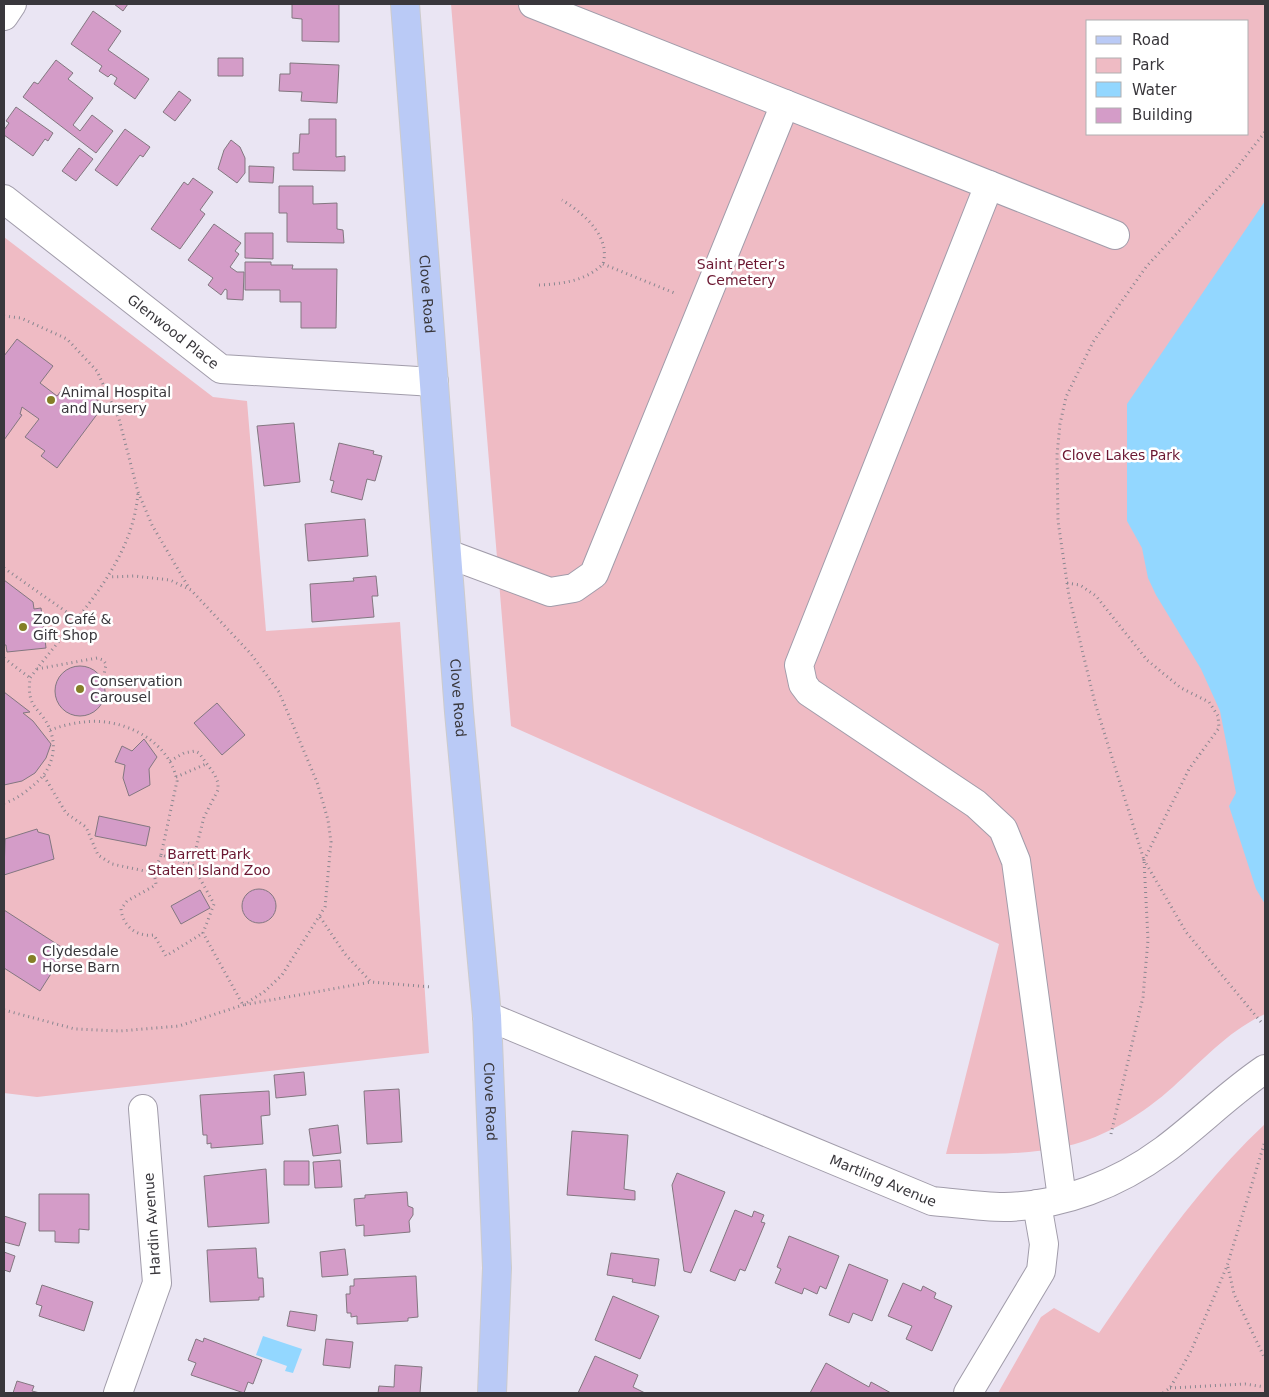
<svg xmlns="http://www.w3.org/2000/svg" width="1269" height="1397" font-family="'DejaVu Sans',sans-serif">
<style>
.green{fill:#efbbc4;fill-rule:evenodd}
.water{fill:#93d7ff}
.building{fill:#d49cc8;stroke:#837780}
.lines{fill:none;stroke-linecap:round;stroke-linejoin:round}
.minor-casing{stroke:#a19caa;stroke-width:30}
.major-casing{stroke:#cccbcc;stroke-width:30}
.path{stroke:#8a8790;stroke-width:3;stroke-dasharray:1 4;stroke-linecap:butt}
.minor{stroke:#fff;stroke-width:28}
.major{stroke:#bacaf6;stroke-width:28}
.poi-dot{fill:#847f27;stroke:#fff;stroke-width:2}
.labels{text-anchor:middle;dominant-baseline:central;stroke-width:5;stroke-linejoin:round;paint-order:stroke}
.park-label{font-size:14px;fill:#6b1731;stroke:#fff}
.street-label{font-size:14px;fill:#39373c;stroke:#fff}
.poi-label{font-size:14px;fill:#39373c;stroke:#fff;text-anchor:start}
</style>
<rect width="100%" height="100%" fill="#eae5f3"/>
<path class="green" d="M451,4H1265V1014C1228,1031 1203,1060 1173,1087C1144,1113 1106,1137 1067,1146C1028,1155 986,1154 946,1154L999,944L511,726ZM1088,21H1248V134H1088Z
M4,237L213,397L247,401L266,631L400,622L429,1053L37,1097L4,1093Z
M1265,1124V1393H998L1041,1317L1054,1308L1099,1333C1149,1259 1200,1185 1265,1124Z"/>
<path class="water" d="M1265,201V904L1256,889L1229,806L1236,793L1220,711L1201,669L1156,595L1148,578L1142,548L1127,521V404Z
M263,1336L302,1349L293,1373L285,1371L287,1366L256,1355Z"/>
<path class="building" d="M114,4H128L123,11Z
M292,4H339V42L302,41V19L292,18Z
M93,11L121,31L108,50L149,79L135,99L114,84L117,78L111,74L108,77L99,71L102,66L71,44Z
M218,58H243V76H218Z
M56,60L73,73L68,79L93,98L73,125L80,131L92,115L113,131L96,153L23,97L34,82L38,84Z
M290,63L339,65L337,103L301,101L302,92L279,91L280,74H290Z
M179,91L191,100L175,121L163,112Z
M16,107L53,133L48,141L45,139L33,156L4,135V130L9,123L6,121Z
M309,119H336V157L345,156V171L293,170V153H299L300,134H309Z
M125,129L150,147L143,157L140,155L117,186L95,170Z
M231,140L240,147L245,158V173L237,183L218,169L224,150Z
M79,148L93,159L76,181L62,171Z
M249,166L274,167L273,183L249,182Z
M193,178L213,192L200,210L205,214L180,249L151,229L184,182L188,185Z
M279,186H313V204L337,203V229L343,230L344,243L287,242V213H279Z
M214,224L241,243L235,251L239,254L230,267L237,272H244L243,300L227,299V290L225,289L221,295L208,285L213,278L188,260Z
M245,233H273V259L245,258Z
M245,262H271V265H293L292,269H337L336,328H301V302H280V290H245Z
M17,339L53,366L40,383L57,396L66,385L78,394L82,389L104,405L57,468L41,456L45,451L25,437L39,419L22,407L20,414L22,415L4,440V356Z
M294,423L300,482L264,486L257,426Z
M339,443L374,451L373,454L382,456L375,481L367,479L362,500L331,492L334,481L330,480Z
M365,519L368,556L308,561L305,524Z
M376,576L378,596H372L374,617L312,622L310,584L354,581L353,578Z
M4,580L33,602L34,609L41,608L46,648L7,652L6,645H4Z
M55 691a25 25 0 1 1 50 0a25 25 0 1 1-50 0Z
M4,692L30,712L23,713L33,721L51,744L46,758L35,773L22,781L4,785Z
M217,703L245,735L222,755L194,723Z
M144,739L157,757L149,769L150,785L129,796L123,778L125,765L115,762L122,746L132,751Z
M99,816L150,827L146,846L95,836Z
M37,829L38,832L49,835L54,859L4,875L5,839Z
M242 906a17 17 0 1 1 34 0a17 17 0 1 1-34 0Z
M200,890L210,908L181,924L171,906Z
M4,910L66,950L40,991L4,968Z
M304,1072L306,1095L276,1098L274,1075Z
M399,1089L402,1142L367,1144L364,1091Z
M269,1091L270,1115L261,1116L263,1144L211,1148V1143L207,1144V1135H203L200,1095Z
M338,1125L341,1153L313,1156L309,1129Z
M572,1131L628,1135L624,1189L635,1191V1200L567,1195Z
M340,1160L342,1187L315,1188L313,1162Z
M284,1161H309V1185H284Z
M266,1169L269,1223L208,1227L204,1176Z
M677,1173L725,1192L691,1273L684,1271L672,1185Z
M407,1192L408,1206L413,1208V1215L409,1221L410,1232L364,1236V1225L356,1226L354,1199L365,1198V1195Z
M39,1194H89V1230L79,1229V1243L55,1242V1231H39Z
M735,1210L752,1217L754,1211L764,1215L761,1222L765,1223L745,1271L740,1269L735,1281L710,1271Z
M4,1216L26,1223L19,1246L4,1242Z
M789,1236L839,1256L826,1289L820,1286L817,1294L804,1288L802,1294L775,1283L781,1269L777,1267Z
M256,1248L258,1278H263L264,1297H259V1300L210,1302L207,1250Z
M345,1249L348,1275L322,1277L320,1252Z
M4,1252L15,1256L10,1272L4,1270Z
M611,1253L659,1259L655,1286L632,1282L633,1279L607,1275Z
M849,1264L888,1280L872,1321L853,1313L849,1323L829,1315Z
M416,1276L418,1317L408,1318V1321L357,1324V1316L351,1317V1313H347L346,1294H350V1286H354V1279Z
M903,1283L921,1291L923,1286L936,1293L934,1298L952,1306L932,1351L906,1339L912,1326L888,1316Z
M42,1285L93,1302L84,1331L39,1316L42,1306L36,1304Z
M613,1296L659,1316L640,1359L595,1340Z
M290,1311L317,1315L315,1331L287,1326Z
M204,1338L262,1360L253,1384L248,1382L244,1393L191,1375L196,1363L188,1360L196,1339L203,1342Z
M326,1339L353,1342L350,1368L323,1365Z
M595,1356L638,1375L633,1387L645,1393H578Z
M826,1363L869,1387L871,1382L891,1393H810Z
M395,1365L422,1367L420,1393H378L379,1386L394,1387Z
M17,1381L34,1386L32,1391L40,1393H13Z"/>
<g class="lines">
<defs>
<g id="minor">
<path d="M533,4L1115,235"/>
<path d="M4,16L12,4"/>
<path d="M989,185L799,665L803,684L809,692L976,804L1003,829L1016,861L1062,1198"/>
<path id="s1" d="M4,199L221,369L434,382"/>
<path d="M448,554L550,592L574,588L594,574L785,104"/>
<path id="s2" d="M487,1016L932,1201C956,1203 980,1207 1004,1207C1062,1206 1118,1184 1164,1150C1199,1124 1228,1094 1265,1069"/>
<path d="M118,1393L157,1283L143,1109"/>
<path d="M968,1393L1041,1271L1044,1244L1037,1204"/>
</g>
<g id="major">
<path id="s3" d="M405,4L459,712L487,1016L497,1268L492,1393"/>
</g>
</defs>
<use href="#minor" class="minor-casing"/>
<use href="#major" class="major-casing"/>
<path class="path" d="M603,264L677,294
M539,285C562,284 586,281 603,264C611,236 583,213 562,200
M4,316L21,318L67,339L97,371L119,419L138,492L152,525L189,588
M4,568L75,618
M1067,583L1080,585L1096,596L1147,660L1181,688L1209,702L1218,716L1219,728L1189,769L1144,860L1186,932L1261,1022
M4,658L30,678
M37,669L97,658L103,660L106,664L104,675
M50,730C61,726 73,723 84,722C123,717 170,741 177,781L161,855
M170,761L184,753L195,751L199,753L215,775L218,783V790L204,817L192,864
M44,776L66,813L86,827L98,855L112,864L154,873L161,855L192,864L214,904L203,933L243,1005L371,982
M176,777L206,764
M4,803C16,800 27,791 36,783C51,770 58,749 50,730C42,707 26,711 30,678C71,622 133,566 138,492
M154,873L156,884L154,886L127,901L121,909C123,927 137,937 154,935L166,956L203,933
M320,917L345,954L371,982L431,987
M4,1010L75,1029L120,1031L179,1026L243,1005L264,992L282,975L325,907L331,842L328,820L317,782L279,692L251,654L191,590L170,580L134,576L109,577
M1111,1134L1143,997L1148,940L1144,860L1095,703L1069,596L1058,521L1057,455L1060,424L1066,397L1093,342L1146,267L1235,170L1265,132
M1228,1267L1234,1294L1265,1359
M1170,1388L1245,1384L1265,1387
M1163,1393L1170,1388L1191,1351L1227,1266L1265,1141"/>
<use href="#minor" class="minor"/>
<use href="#major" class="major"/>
</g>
<g class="poi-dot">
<circle cx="51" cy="400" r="5"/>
<circle cx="23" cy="627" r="5"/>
<circle cx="80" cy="689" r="5"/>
<circle cx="32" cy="959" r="5"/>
</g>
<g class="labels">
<g class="park-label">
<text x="741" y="264">Saint Peter’s<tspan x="741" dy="16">Cemetery</tspan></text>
<text x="1121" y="455">Clove Lakes Park</text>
<text x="209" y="854">Barrett Park<tspan x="209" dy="16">Staten Island Zoo</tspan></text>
</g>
<g class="street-label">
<text stroke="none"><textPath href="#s3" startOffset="291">Clove Road</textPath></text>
<text stroke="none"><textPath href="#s1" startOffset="215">Glenwood Place</textPath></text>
<text stroke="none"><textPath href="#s3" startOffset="696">Clove Road</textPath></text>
<text stroke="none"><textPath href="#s3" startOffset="1101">Clove Road</textPath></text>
<text stroke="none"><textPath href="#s2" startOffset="429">Martling Avenue</textPath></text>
<text transform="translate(152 1224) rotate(-94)">Hardin Avenue</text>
</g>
<g class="poi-label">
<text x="61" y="392">Animal Hospital<tspan x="61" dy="16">and Nursery</tspan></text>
<text x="33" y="619">Zoo Café &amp;<tspan x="33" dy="16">Gift Shop</tspan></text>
<text x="90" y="681">Conservation<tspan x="90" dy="16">Carousel</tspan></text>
<text x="42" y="951">Clydesdale<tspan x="42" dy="16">Horse Barn</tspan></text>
</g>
</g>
<rect width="1269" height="1397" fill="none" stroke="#39373c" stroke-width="10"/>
<rect x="1086" y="20" width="162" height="115" fill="#ffffff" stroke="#b0afb1"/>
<rect x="1096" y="36" width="25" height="8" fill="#bacaf6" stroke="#b0afb1"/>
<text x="1132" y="45" font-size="15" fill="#39373c">Road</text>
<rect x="1096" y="58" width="25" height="15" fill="#efbbc4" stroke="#b0afb1"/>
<text x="1132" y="70" font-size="15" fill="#39373c">Park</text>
<rect x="1096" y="82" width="25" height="15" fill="#93d7ff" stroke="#b0afb1"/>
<text x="1132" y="95" font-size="15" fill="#39373c">Water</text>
<rect x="1096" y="108" width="25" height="15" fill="#d49cc8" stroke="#b0afb1"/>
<text x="1132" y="120" font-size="15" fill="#39373c">Building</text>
</svg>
